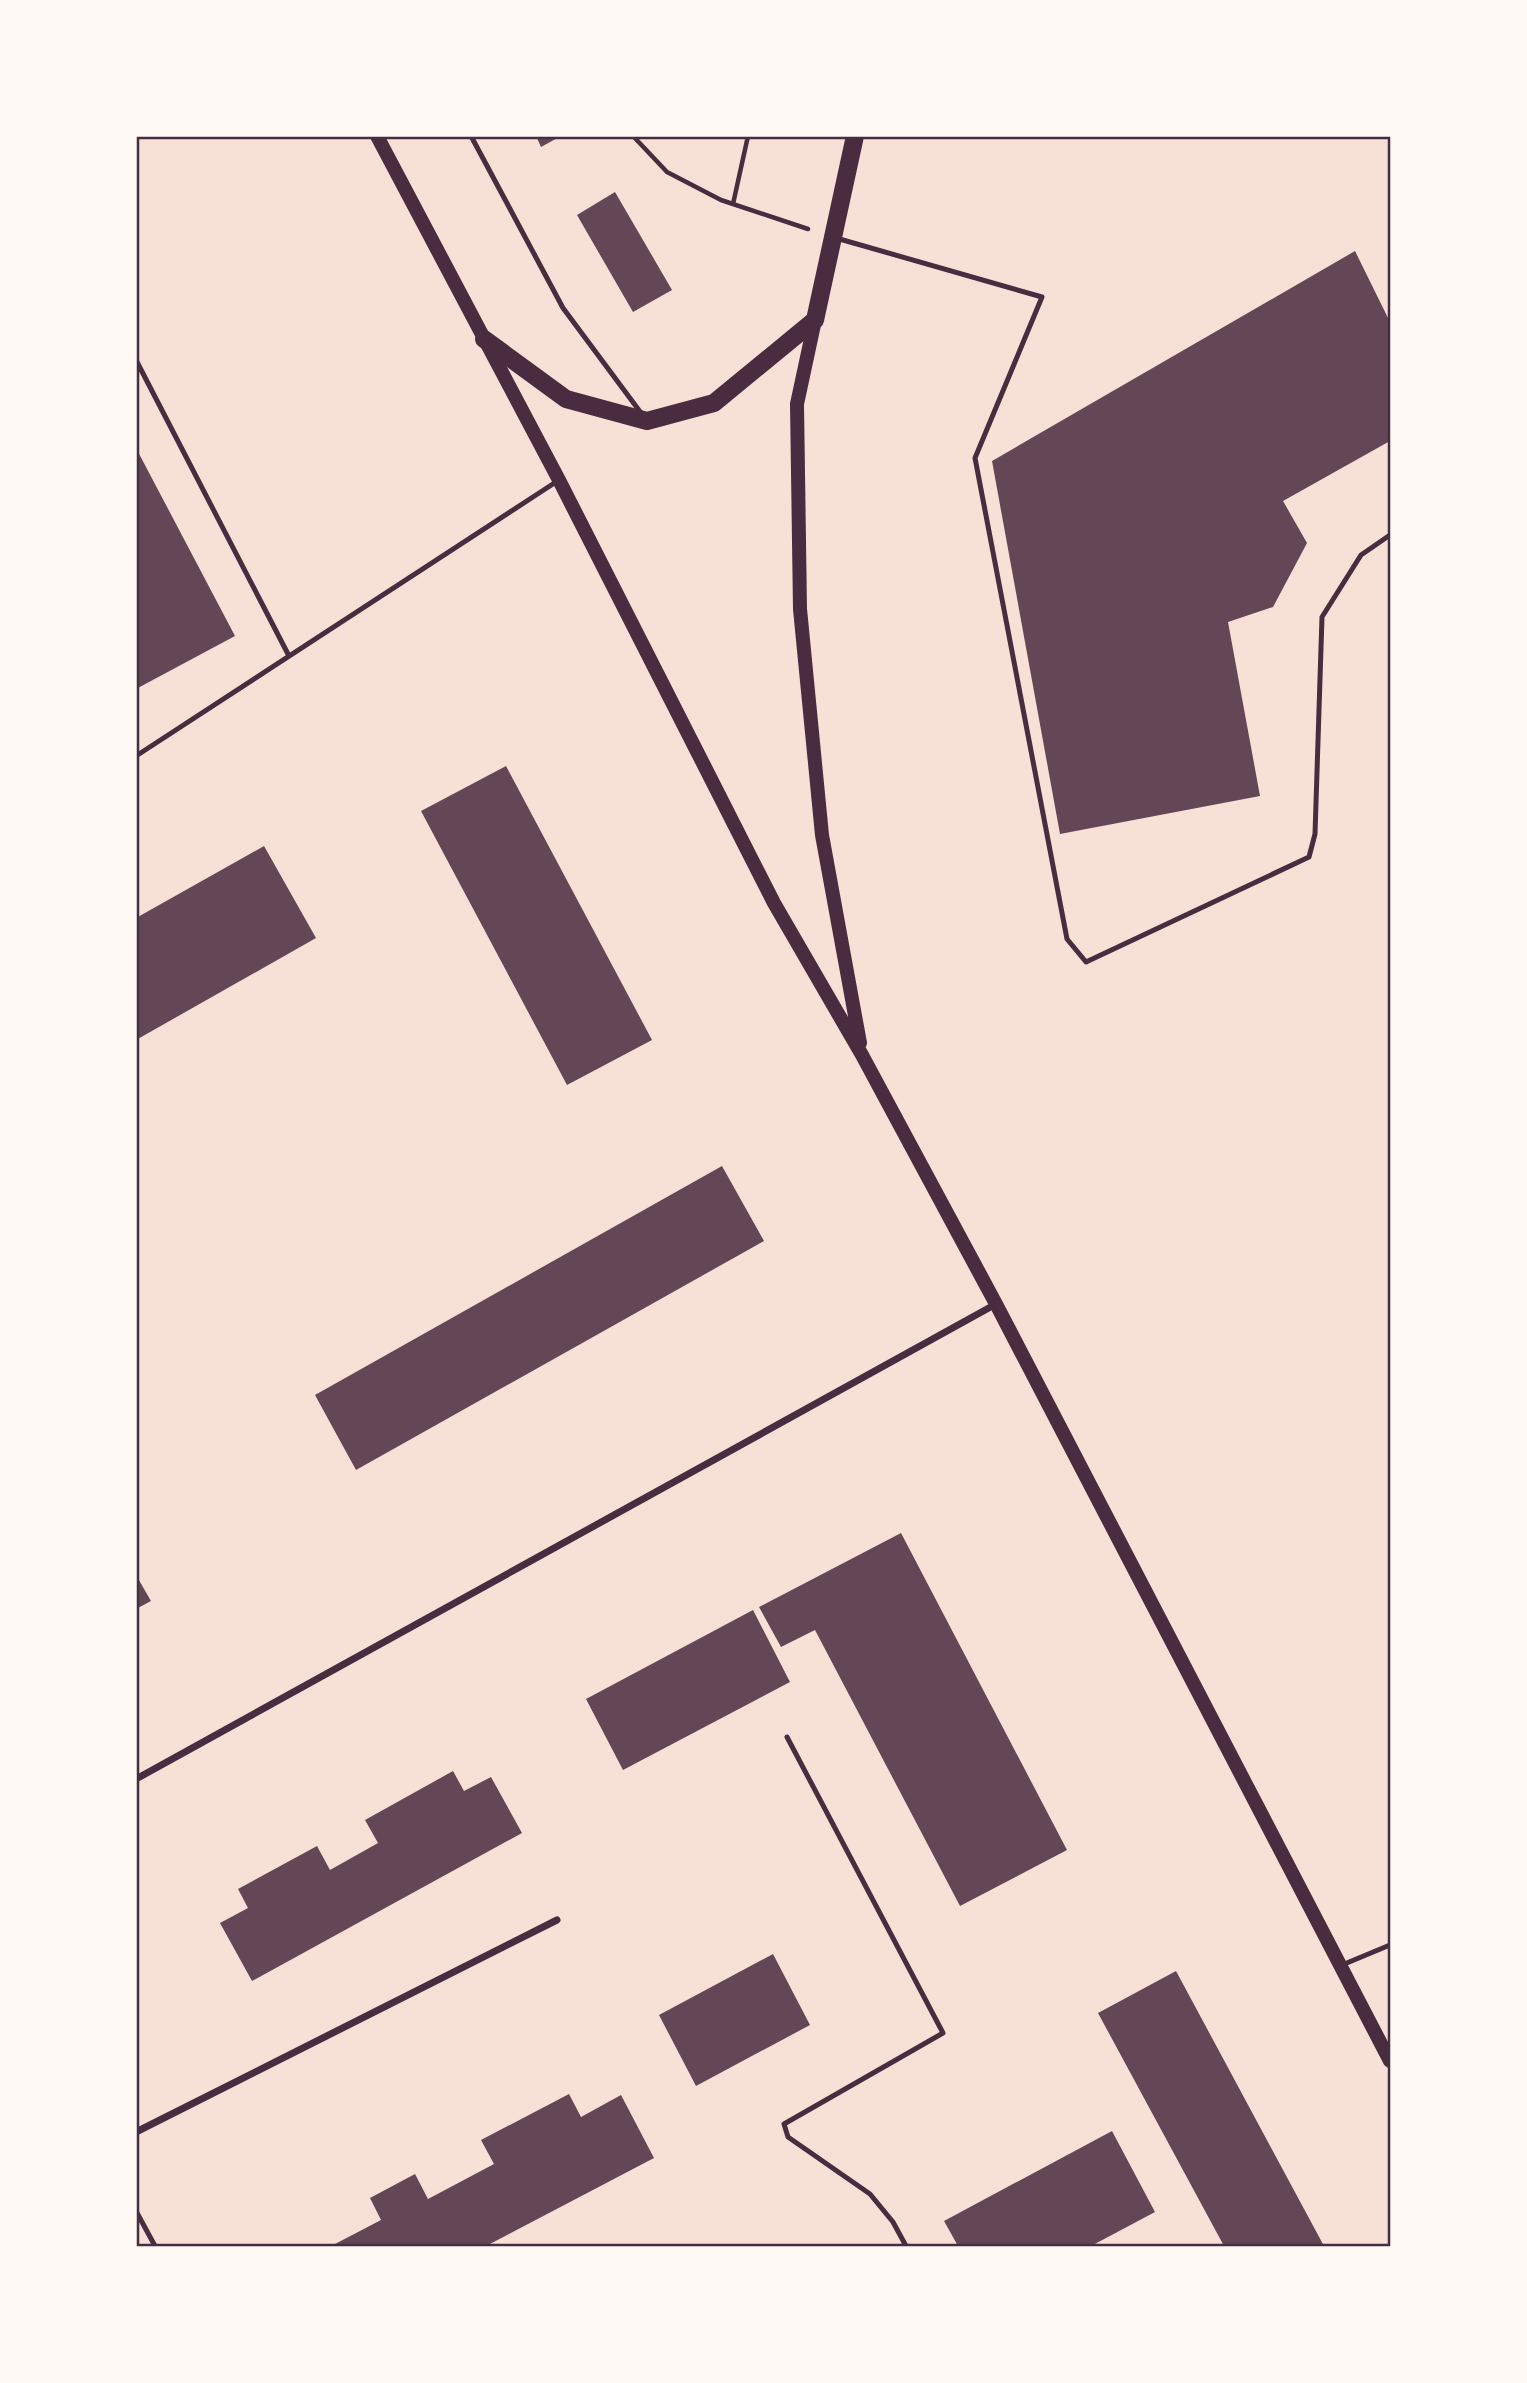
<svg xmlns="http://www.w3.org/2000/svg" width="1527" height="2383" font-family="Helvetica,sans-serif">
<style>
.building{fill:#644757}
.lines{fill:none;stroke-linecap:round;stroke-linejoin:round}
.path{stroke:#4a2c40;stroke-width:4.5}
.service{stroke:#4a2c40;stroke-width:5}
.minor{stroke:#4a2c40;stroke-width:7}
.secondary{stroke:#4a2c40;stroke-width:14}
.primary{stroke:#4a2c40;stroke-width:18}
.neatline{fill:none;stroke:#4a2c40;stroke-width:2.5}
</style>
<rect width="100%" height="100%" fill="#f7e1d7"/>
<path class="building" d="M536,136H561L541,147Z
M615,192L672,290L633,312L577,215Z
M1355,251L1390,322V441L1283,501L1307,543L1273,607L1228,622L1260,796L1060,834L992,461Z
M136,448L235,636L136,689Z
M506,766L652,1040L567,1085L421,811Z
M264,846L316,938L136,1040V918Z
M722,1166L764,1241L356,1470L315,1395Z
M901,1533L1067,1850L960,1906L815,1630L781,1647L759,1607Z
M136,1575L151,1601L136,1609Z
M753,1610L790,1682L623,1770L586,1699Z
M453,1771L464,1791L491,1777L522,1833L252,1981L220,1923L248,1908L238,1889L317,1846L330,1870L378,1843L365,1820Z
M773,1954L810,2025L696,2086L659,2015Z
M1176,1971L1324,2246H1224L1098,2013Z
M569,2094L581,2117L621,2095L654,2158L486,2246H336L335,2244L381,2220L370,2198L415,2174L428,2199L494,2164L481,2140Z
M1112,2131L1155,2212L1091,2246H958L944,2221Z"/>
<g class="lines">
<path class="path" d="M633,136L667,172L721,200L808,229
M733,204L748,136"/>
<path class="service" d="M471,136L563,308L641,413
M836,238L1042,297L975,458L1067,939L1086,962L1309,857L1315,834L1322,617L1361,555L1390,535
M136,360L289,656
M136,756L559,480
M787,1737L943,2033L784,2124L788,2137L870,2194L893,2222L906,2246
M1342,1965L1390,1945
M136,2211L155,2246"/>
<path class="minor" d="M136,1779L996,1304
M136,2132L557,1920"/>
<path class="secondary" d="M377,136L559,480L774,903L862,1055L996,1304L1390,2061
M815,320L797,404L800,609L822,835L860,1043"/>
<path class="primary" d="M484,339L566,399L647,421L714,403L815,320L855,136"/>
</g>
<rect width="1527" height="2383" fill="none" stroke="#fffaf5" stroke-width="276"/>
<rect x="138" y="138" width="1251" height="2107" class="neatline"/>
</svg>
